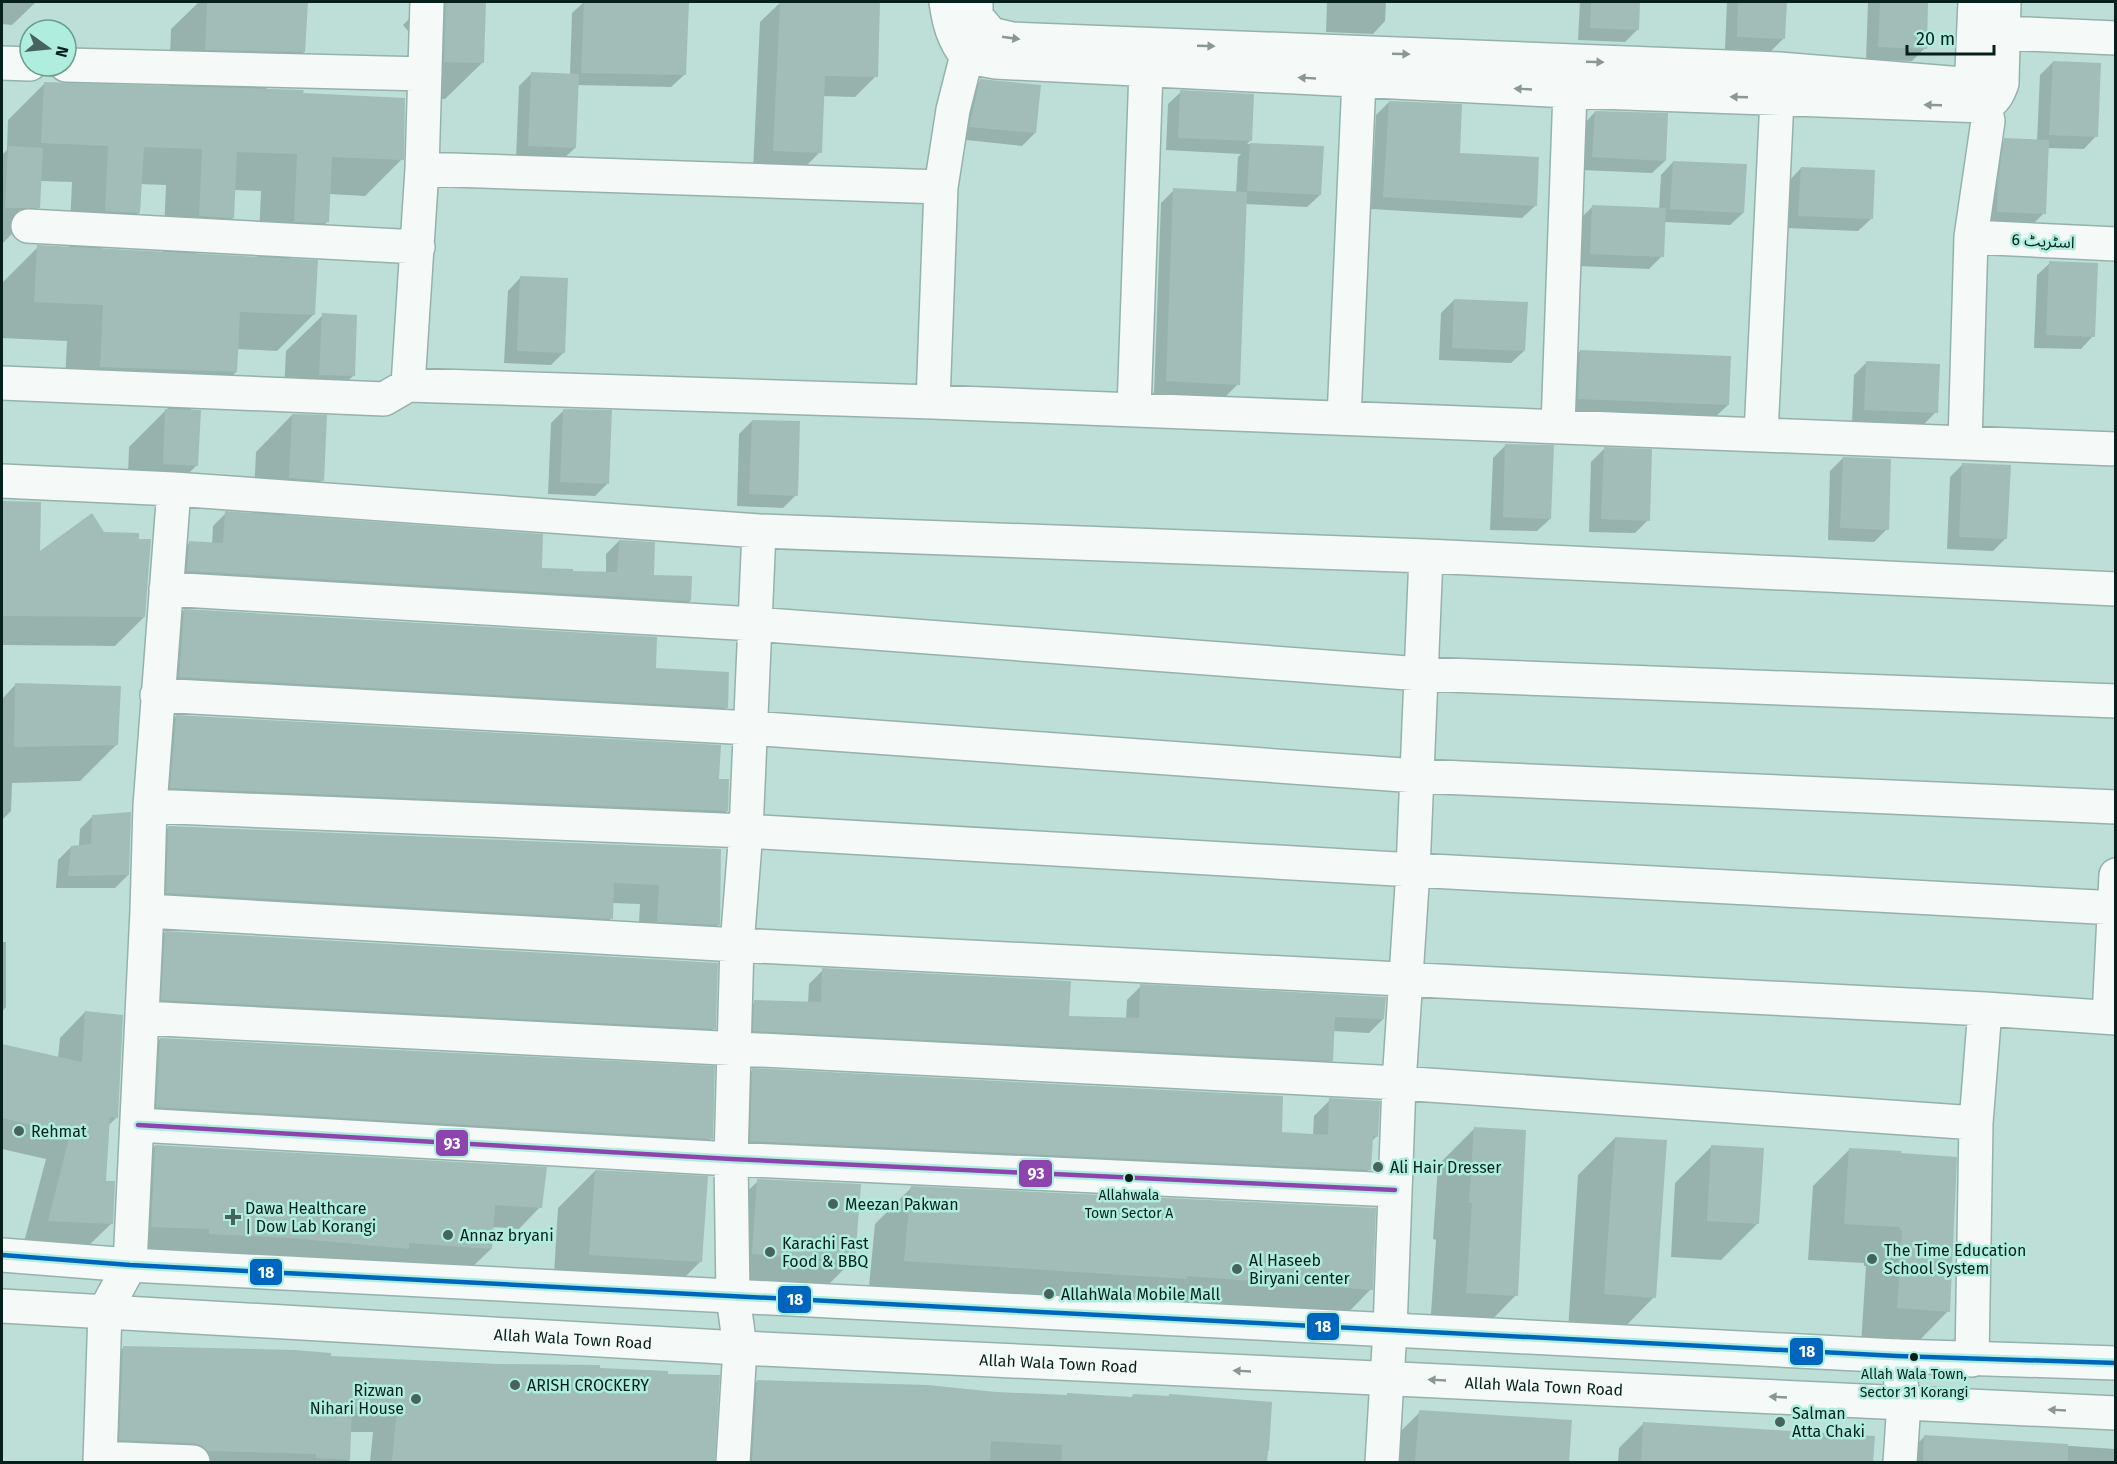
<svg xmlns="http://www.w3.org/2000/svg" width="2117" height="1464" font-family="'Fira Sans','Noto Sans Arabic',sans-serif">
<style>
.shadow{fill:#0003;fill-rule:evenodd}
.building{fill:#a2bdb7}
.lines{fill:none;stroke-linecap:round;stroke-linejoin:round}
.minor-casing{stroke:#96b1ab;stroke-width:36}
.secondary-casing{stroke:#96b1ab;stroke-width:36}
.minor{stroke:#f5faf9;stroke-width:33}
.secondary{stroke:#f5faf9;stroke-width:33}
.bus-1-casing{stroke:#afedde;stroke-width:9}
.bus-2-casing{stroke:#afedde;stroke-width:9}
.bus-1{stroke:#0065bd;stroke-width:4.5}
.bus-2{stroke:#8e44ad;stroke-width:4.5}
.oneway{fill:#8a9895}
.poi-dot{fill:#47635d;stroke:#afedde;stroke-width:2}
.bus-dot{fill:#07201b;stroke:#afedde;stroke-width:2}
.labels{text-anchor:middle;dominant-baseline:central;stroke-width:5;stroke-linejoin:round;paint-order:stroke}
.bus-label{font-size:14px;fill:#07201b;stroke:#afedde}
.street-label{font-size:16px;fill:#07201b;stroke:#afedde}
.poi-label{font-size:16px;fill:#07201b;stroke:#afedde;text-anchor:start}
.line-badge{stroke:#afedde;stroke-width:2}
.badge-label{font-size:16px;text-anchor:middle;font-weight:bold;fill:#fff}
</style>
<rect width="100%" height="100%" fill="#bddfd7"/>
<path class="shadow" d="M2,2H36L12,25L2,24Z
M199,2H306L304,52L265,90L302,94L402,159L365,196L329,194L328,221L289,260L314,314L277,351L237,349L236,372L199,409L191,408L197,465L160,502L127,500L129,447L169,407L64,403L67,341L2,338V283L38,247L69,249L72,182L40,181L38,207L2,244V155L7,150L8,120L45,83L169,87L171,29ZM140,184L166,185L163,254L101,250L139,213ZM234,190L261,191L258,259L195,255L233,218Z
M426,2H485L482,63L445,99L408,98L410,40L408,31L403,25Z
M584,2L687,3L684,75L671,87L577,85L575,148L562,160L516,158L519,86L532,73L570,75L572,13Z
M781,2L879,4L876,76L855,97L822,96L820,152L799,173L753,171L760,22Z
M1327,2H1386L1385,21L1373,34L1326,32Z
M1580,2H1639L1638,29L1625,42L1578,40Z
M1727,2H1786L1784,38L1771,51L1725,49Z
M1868,2H1927L1925,48L1912,61L1866,60Z
M2053,62L2096,136L2084,149L2047,148L2044,213L2031,226L1985,224L1992,153L2005,140L2037,141L2040,75Z
M981,80L1035,133L1022,146L957,139L968,93Z
M1181,92L1250,141L1247,144L1322,148L1320,195L1307,207L1245,204L1238,384L1225,397L1154,394L1161,203L1174,190L1236,193L1238,157L1241,154L1166,150L1168,104Z
M1389,102L1458,155L1535,206L1522,218L1371,209L1376,115Z
M1595,112L1665,161L1652,173L1580,170L1583,125Z
M1673,162L1743,213L1730,225L1664,222L1662,256L1649,269L1578,266L1580,219L1593,206L1659,210L1661,175Z
M1801,168L1871,219L1858,231L1786,228L1789,181Z
M2050,263L2093,336L2081,349L2034,348L2037,275Z
M520,278L564,352L551,365L504,363L508,291Z
M1454,300L1524,351L1511,363L1439,360L1441,313Z
M323,315L353,376L316,412L283,411L286,351Z
M1580,351L1728,405L1715,417L1566,411L1567,364Z
M1867,362L1936,412L1923,425L1852,422L1854,375Z
M564,410L608,483L595,496L548,494L551,423Z
M292,415L322,480L285,517L540,570L572,572L606,573V554L619,541L652,577L690,601L677,614L174,584L177,556L189,543L212,544L213,526L226,513L253,515L256,452Z
M752,421L796,495L783,508L737,506L739,434Z
M1506,445L1550,519L1537,531L1490,530L1493,458Z
M1604,449L1648,520L1635,533L1589,532L1591,462Z
M1843,458L1887,529L1874,542L1828,540L1830,471Z
M1963,464L2006,538L1993,551L1947,549L1950,477Z
M2,502L39,503L38,554L144,617L115,646L2,645Z
M184,610L726,707L705,728L159,697L164,631Z
M16,684L117,744L80,781L12,783L11,811L2,820V699Z
M176,716L727,811L705,833L149,809L154,738Z
M93,816L128,875L115,888H56L58,860L71,847L79,846L80,829Z
M169,827L719,850L718,925L699,944L638,941L640,904L612,903L611,918L592,938L147,912L149,847Z
M165,932L714,1028L699,1044L146,1016L150,948Z
M2,942H6V1007L2,1012Z
M823,970L1067,1017L1126,1019L1127,1000L1141,986L1383,1019L1369,1033L1333,1031L1332,1060L1317,1074L740,1044L741,1016L755,1002L808,1003L809,984Z
M85,1012L117,1117L108,1126L105,1182L112,1223L86,1248L23,1246L46,1159L2,1149V1046L58,1058L60,1038Z
M160,1039L711,1139L696,1154L142,1122L145,1054Z
M753,1070L1280,1133L1313,1136L1314,1116L1330,1100L1377,1136L1371,1142L1369,1169L1353,1186L735,1157L736,1086Z
M1474,1129L1516,1295L1480,1332L1430,1329L1436,1240L1433,1239L1438,1165Z
M1615,1138L1654,1297L1618,1334L1568,1331L1578,1175Z
M155,1146L540,1207L519,1229L492,1227L491,1249L469,1270L188,1255L189,1250L130,1248L133,1168Z
M1712,1146L1758,1223L1721,1260L1671,1257L1675,1183Z
M1850,1149L1900,1152L1948,1311L1912,1348L1861,1345L1866,1266H1864V1263L1808,1260L1813,1186Z
M595,1171L701,1261L664,1298L553,1291L558,1208Z
M758,1181L854,1259L817,1296L716,1290L721,1217Z
M911,1188L1371,1289L1335,1326L868,1297L875,1224Z
M123,1348L599,1369L666,1375L718,1377L713,1462H370L373,1432H350L349,1462H95L98,1373Z
M757,1381L996,1393L1130,1398L1133,1396L1270,1403L1266,1462H729L732,1406Z
M1420,1412L1570,1421L1568,1462H1393L1395,1437Z
M1644,1423L1873,1438L1871,1462H1618L1619,1448Z
M1925,1436L2115,1449L2116,1462H1903L1904,1457Z"/>
<path class="building" d="M207,2H308L305,52L205,50Z
M446,2H486L484,63L444,62Z
M584,2H689L686,75L581,73Z
M780,2H880L878,77L825,76L822,153L773,151Z
M1591,2H1640L1639,30L1590,28Z
M1738,2H1787L1785,39L1737,37Z
M1880,2H1928L1927,49L1878,47Z
M2053,61L2101,63L2098,137L2049,135Z
M531,72L579,74L576,148L528,146Z
M980,79L1041,85L1036,133L969,127Z
M44,82L304,90L303,93L405,98L404,160L332,157L329,222L320,223L294,222L297,154L237,152L234,218L199,216L202,149L144,147L140,213L105,211L108,146L41,143Z
M1180,90L1254,94L1252,141L1178,138Z
M1389,101L1462,104L1460,153L1539,157L1537,206L1383,197Z
M1595,111L1668,113L1666,161L1592,157Z
M2004,138L2049,140L2046,214L1997,212L1998,180Z
M1250,143L1324,146L1321,195L1247,191Z
M8,146L43,148L40,208H5Z
M1673,161L1747,164L1744,213L1670,209Z
M1801,167L1875,170L1873,219L1798,216Z
M1173,188L1247,192L1240,385L1166,381Z
M1592,205L1666,208L1664,257L1590,254Z
M37,245L318,260L315,315L240,312L237,372L100,367L103,305L34,302Z
M2049,261L2098,263L2095,337L2046,335Z
M520,276L568,278L565,353L517,351Z
M1454,299L1528,302L1525,351L1452,348Z
M322,313L357,315L355,376L319,375Z
M1580,350L1731,356L1729,405L1578,399Z
M1866,361L1940,364L1938,413L1864,410Z
M165,409L201,410L198,466L163,464Z
M563,409L612,410L609,484L560,482Z
M292,414L327,415L324,481L289,478Z
M752,420L800,421L798,496L749,494Z
M1505,444L1554,445L1551,519L1503,517Z
M1604,447L1652,449L1650,521L1601,519Z
M1843,457L1891,459L1889,530L1840,528Z
M1962,463L2011,465L2007,539L1959,537Z
M2,501L41,502L40,551L92,513L104,532L139,533V539H151L145,617L2,616Z
M225,511L543,534L542,568L573,569V571L617,572L619,540L655,542L654,575L692,576L691,601L187,571L189,541L223,543Z
M184,609L657,637L656,668L729,672L728,708L179,677Z
M15,683L121,686L118,745L14,747Z
M176,715L721,745L719,779H729L728,811L170,788Z
M131,812L129,875L68,876L71,846L91,844L92,815Z
M168,826L721,849L720,925L657,922L659,885L614,883L613,919L166,893Z
M165,931L718,963L716,1029L161,1000Z
M822,968L1071,981L1069,1016L1139,1018L1140,984L1386,997L1384,1019L1335,1017L1333,1061L753,1031L754,1000L821,1002Z
M85,1011L123,1015L118,1118L110,1117L106,1181H115L113,1224L48,1221L70,1134L2,1118V1044L82,1062Z
M160,1038L715,1066L713,1139L156,1107Z
M752,1068L1283,1096L1282,1132L1328,1135L1329,1098L1380,1101L1378,1137L1373,1136L1371,1170L750,1141Z
M1474,1127L1526,1130L1518,1296L1466,1293L1472,1203H1469Z
M1615,1137L1667,1140L1656,1298L1604,1294Z
M155,1145L547,1167L542,1208L495,1205L492,1249L409,1243V1249L290,1238L209,1234V1229L151,1227Z
M1711,1145L1764,1148L1759,1224L1707,1221Z
M1849,1148L1902,1151L1901,1153L1957,1157L1950,1312L1897,1308L1902,1230H1900V1227L1844,1224Z
M595,1170L708,1176L702,1262L589,1255Z
M757,1179L861,1184L855,1260L808,1259L752,1254Z
M911,1186L1376,1208L1373,1290L1187,1276V1279L904,1261Z
M123,1346L295,1350L331,1353V1356L497,1364L600,1365V1368L668,1371V1374L720,1375L715,1462L392,1461L397,1408L352,1407L350,1460L316,1458V1454L207,1451L203,1446L194,1443L119,1440Z
M757,1380L928,1385L996,1392L1067,1395V1393L1132,1397L1133,1394L1169,1396V1394L1272,1402L1269,1451H1268L1267,1462H1061L1062,1445L991,1441L990,1462H752Z
M1419,1410L1572,1420L1569,1462H1438L1415,1461Z
M1643,1422L1875,1436L1873,1462H1641Z
M1924,1435L2068,1444V1462H1923Z"/>
<g class="lines">
<defs>
<path id="minor" d="M946,2C949,23 953,39 967,57L996,62L1570,91L1985,106C1995,100 1998,94 2002,83L2004,2
M976,2V16L991,34L1012,39L1779,69L1962,84L1969,77L1972,70L1975,2
M2003,33L2116,38
M2,63L30,64
M66,65L425,74
M422,169L941,187
M28,226L418,247
M1971,237L2116,244
M2,383L384,399L408,385L933,402L2116,449
M408,385L422,169L427,2
M933,402L941,187L953,110L972,35
M1134,409L1146,70L1145,48
M1344,418L1359,80
M1558,426L1570,91
M1761,434L1777,99
M1965,443L1971,237L1988,121L1985,106L1974,87
M2,481L174,489L759,531L1426,556L2116,589
M166,589L754,624L1421,674L2116,701
M157,695L750,728L1417,776L2116,807
M150,806L746,831L1413,870L2116,908
M147,911L737,945L1985,1009L2116,1018
M2109,1017L2116,875
M142,1018L1399,1083L1976,1123
M138,1125L731,1159L1395,1190
M1897,1356L1904,1403L1900,1462
M1972,1360L1976,1123L1985,1009
M100,1458L193,1462
M100,1462L105,1311L130,1265L147,911L150,806L174,489
M733,1462L740,1348L733,1296L731,1159L734,1050L737,945L746,831L759,531
M1382,1462L1390,1330L1399,1083L1413,870L1426,556"/>
<g id="secondary">
<path d="M2,1255L130,1265L1897,1356L2116,1363"/>
<path id="s1" d="M2,1306L740,1348L2116,1413"/>
</g>
</defs>
<use href="#minor" class="minor-casing"/>
<use href="#secondary" class="secondary-casing"/>
<use href="#minor" class="minor"/>
<use href="#secondary" class="secondary"/>
<defs>
<path id="bus-1" d="M2,1255L130,1265L1897,1356L2116,1363"/>
<path id="bus-2" d="M138,1125L731,1159L1395,1190"/>
</defs>
<use href="#bus-1" class="bus-1-casing"/>
<use href="#bus-2" class="bus-2-casing"/>
<use href="#bus-1" class="bus-1"/>
<use href="#bus-2" class="bus-2"/>
</g>
<defs><path id="oneway-solid" d="M-6-.8H1V-3.2L6.5 0L1 3.2V.8H-6Z" transform="scale(1.5)"/></defs>
<g class="oneway">
<use href="#oneway-solid" transform="translate(1011 38) rotate(8)"/>
<use href="#oneway-solid" transform="translate(1206 46) rotate(2)"/>
<use href="#oneway-solid" transform="translate(1401 54) rotate(2)"/>
<use href="#oneway-solid" transform="translate(1595 62) rotate(2)"/>
<use href="#oneway-solid" transform="translate(1307 78) rotate(-177)"/>
<use href="#oneway-solid" transform="translate(1523 89) rotate(-177)"/>
<use href="#oneway-solid" transform="translate(1739 97) rotate(-178)"/>
<use href="#oneway-solid" transform="translate(1933 105) rotate(-178)"/>
<use href="#oneway-solid" transform="translate(1242 1371) rotate(-177)"/>
<use href="#oneway-solid" transform="translate(1437 1380) rotate(-177)"/>
<use href="#oneway-solid" transform="translate(1778 1397) rotate(-177)"/>
<use href="#oneway-solid" transform="translate(2057 1410) rotate(-177)"/>
</g>
<g class="poi-dot">
<circle cx="19" cy="1131" r="6"/>
<circle cx="1378" cy="1167" r="6"/>
<circle cx="833" cy="1204" r="6"/>
<path d="M230 1208h6v6h6v6h-6v6h-6v-6h-6v-6h6z"/>
<circle cx="448" cy="1235" r="6"/>
<circle cx="770" cy="1252" r="6"/>
<circle cx="1872" cy="1259" r="6"/>
<circle cx="1237" cy="1269" r="6"/>
<circle cx="1049" cy="1294" r="6"/>
<circle cx="515" cy="1385" r="6"/>
<circle cx="416" cy="1399" r="6"/>
<circle cx="1780" cy="1422" r="6"/>
</g>
<g class="bus-dot">
<circle cx="1129" cy="1178" r="5"/>
<circle cx="1914" cy="1357" r="5"/>
</g>
<g class="labels">
<g class="bus-label">
<text x="1129" y="1195">Allahwala<tspan x="1129" dy="18">Town Sector A</tspan></text>
<text x="1914" y="1374">Allah Wala Town,<tspan x="1914" dy="18">Sector 31 Korangi</tspan></text>
</g>
<g class="street-label">
<text transform="translate(2043 241) rotate(3)">اسٹریٹ 6</text>
<text stroke="none"><textPath href="#s1" startOffset="572">Allah Wala Town Road</textPath></text>
<text stroke="none"><textPath href="#s1" startOffset="1058">Allah Wala Town Road</textPath></text>
<text stroke="none"><textPath href="#s1" startOffset="1544">Allah Wala Town Road</textPath></text>
</g>
<g class="poi-label">
<text x="31" y="1131">Rehmat</text>
<text x="1390" y="1167">Ali Hair Dresser</text>
<text x="845" y="1204">Meezan Pakwan</text>
<text x="245" y="1208">Dawa Healthcare<tspan x="245" dy="18">| Dow Lab Korangi</tspan></text>
<text x="460" y="1235">Annaz bryani</text>
<text x="782" y="1243">Karachi Fast<tspan x="782" dy="18">Food &amp; BBQ</tspan></text>
<text x="1884" y="1250">The Time Education<tspan x="1884" dy="18">School System</tspan></text>
<text x="1249" y="1260">Al Haseeb<tspan x="1249" dy="18">Biryani center</tspan></text>
<text x="1061" y="1294">AllahWala Mobile Mall</text>
<text x="527" y="1385">ARISH CROCKERY</text>
<text x="404" y="1390" text-anchor="end">Rizwan<tspan x="404" dy="18">Nihari House</tspan></text>
<text x="1792" y="1413">Salman<tspan x="1792" dy="18">Atta Chaki</tspan></text>
</g>
</g>
<g class="line-badge">
<rect x="435" y="1129" width="34" height="28" rx="6" fill="#8e44ad"/>
<rect x="1018" y="1159" width="35" height="29" rx="6" fill="#8e44ad"/>
<rect x="249" y="1258" width="34" height="28" rx="6" fill="#0065bd"/>
<rect x="777" y="1285" width="35" height="29" rx="6" fill="#0065bd"/>
<rect x="1306" y="1312" width="34" height="29" rx="6" fill="#0065bd"/>
<rect x="1789" y="1337" width="35" height="29" rx="6" fill="#0065bd"/>
</g>
<g class="badge-label">
<text x="452" y="1149">93</text>
<text x="1036" y="1179">93</text>
<text x="266" y="1278">18</text>
<text x="795" y="1305">18</text>
<text x="1323" y="1332">18</text>
<text x="1807" y="1357">18</text>
</g>
<rect width="2117" height="1464" fill="none" stroke="#07201b" stroke-width="6"/>
<g transform="translate(48 48) rotate(105)"><circle r="28" fill="#afedde" stroke="#6c9b90" stroke-width="1.5"/>
<path d="M0-4.5L10 22L0 15L-10 22Z" fill="#47635d"/>
<text y="-9" font-size="16" font-weight="bold" text-anchor="middle" fill="#07201b">N</text>
</g>
<path d="M1907 45v9h87v-9" fill="none" stroke="#07201b" stroke-width="3"/>
<text x="1916" y="45" font-size="18" fill="#07201b" stroke="#afedde" stroke-width="4.5" paint-order="stroke">20 m</text>
</svg>
